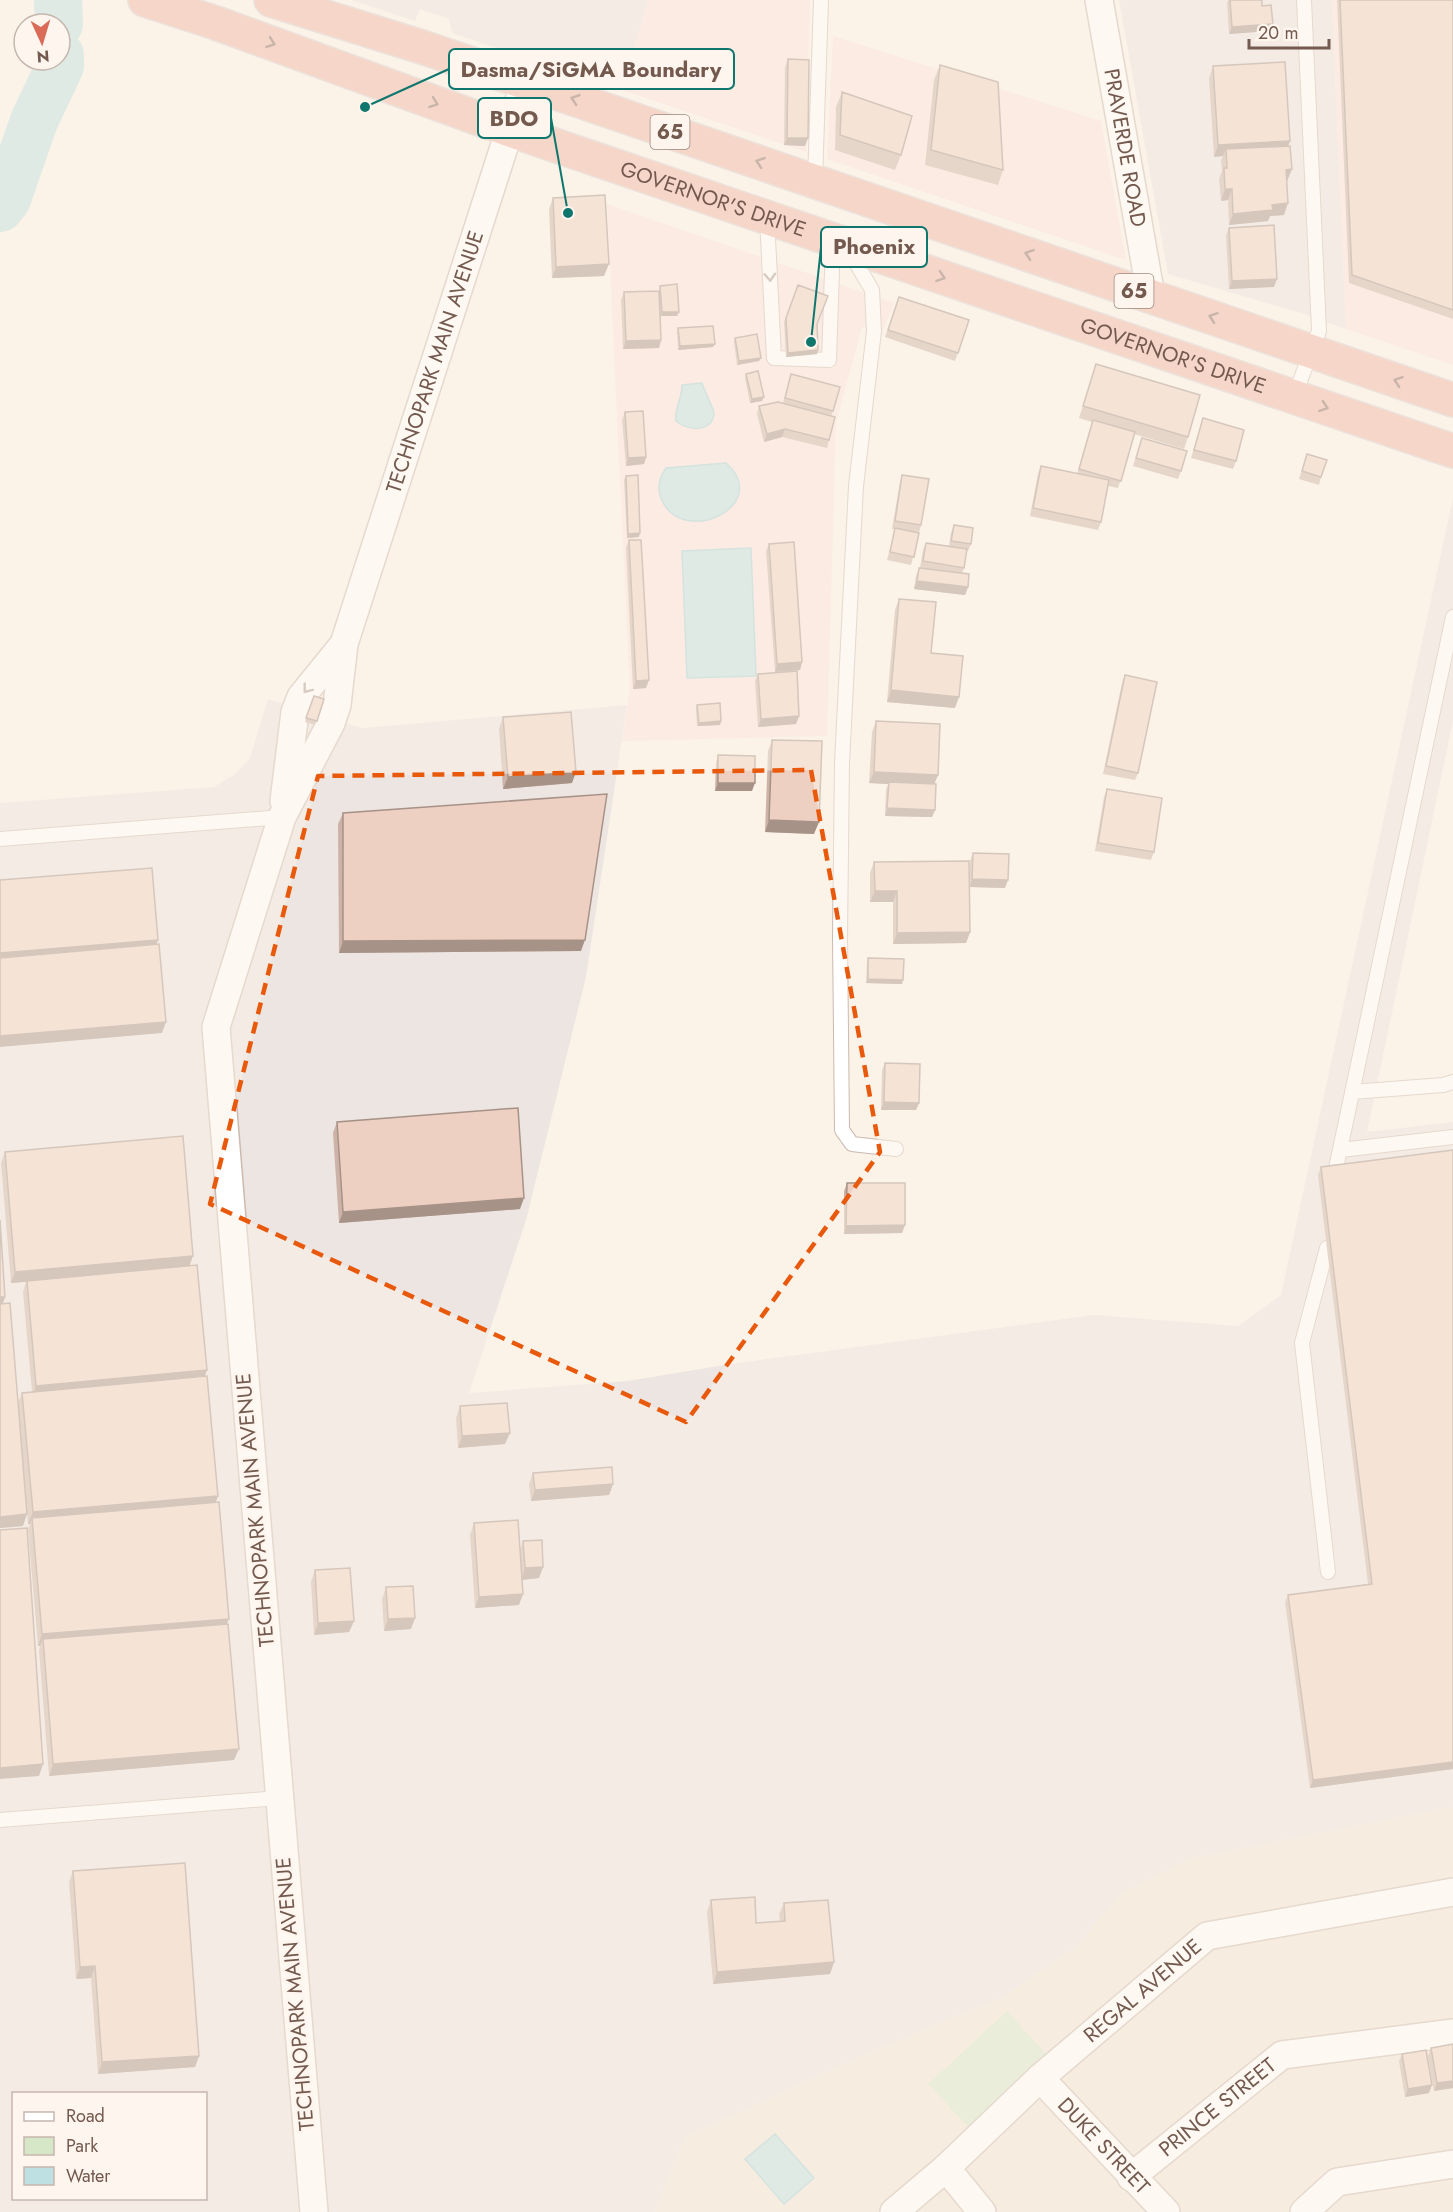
<svg xmlns="http://www.w3.org/2000/svg" width="1453" height="2212" font-family="Jost,sans-serif">
<style>
.residential{fill:#f2e4d7}
.commercial{fill:#fae3dd}
.industrial{fill:#ece5e1;fill-rule:evenodd}
.green{fill:#d6e7c7}
.water{fill:#bee0e3;stroke:#a5d0d4;stroke-width:1.5}
.lines{fill:none;stroke-linecap:round;stroke-linejoin:round}
.river{stroke:#bee0e3;stroke-width:48}
.lane-casing{stroke:#ccbaaf;stroke-width:16}
.street-casing{stroke:#ccbaaf;stroke-width:30}
.highway-casing{stroke:#d8d1cd;stroke-width:36}
.lane{stroke:#fff;stroke-width:14}
.street{stroke:#fff;stroke-width:27}
.highway{stroke:#f0b3a4;stroke-width:33}
.wall{fill:#cdb3a7}
.shaded-wall{fill:#a79288}
.building{fill:#eed0c2;stroke:#a79288;stroke-width:1.5}
.oneway{stroke:#8c6b5f}
.oneway2{stroke:#ab9b95}
.marked{fill:none;stroke:#e8590c;stroke-width:4.5;stroke-dasharray:12 8;stroke-linejoin:round}
.labels{text-anchor:middle;dominant-baseline:central;stroke-width:6;stroke-linejoin:round;paint-order:stroke}
.shield{fill:#fef6ee;stroke:#9d887e;stroke-width:1.5}
.shield-label{font-size:20px;font-weight:bold;fill:#73594e}
.street-label{font-size:21px;fill:#73594e;stroke:#fef6ee}
.leader{fill:none;stroke:#0f766e;stroke-width:2}
.callout-dot{fill:#0f766e;stroke:#fef6ee;stroke-width:2}
.callout{fill:#fef6ee;stroke:#0f766e;stroke-width:2}
.callout-label{font-size:22px;text-anchor:middle;font-weight:bold;fill:#73594e}
</style>
<rect width="100%" height="100%" fill="#fbf2e8"/>
<path class="residential" d="M1453,1807V2212H655L685,2137L866,2054L1003,1997L1077,1946L1121,1893L1189,1859Z"/>
<path class="commercial" d="M648,0H810L806,152L622,90Z
M1332,0H1453V365L1346,329Z
M833,36L1101,121L1126,260L827,159Z
M607,204L894,303L882,333L862,327L836,422L827,736L622,741L630,689Z"/>
<path class="industrial" d="M351,0H648L622,90L452,33L449,19L420,9L415,21Z
M1119,0H1332L1346,329L1301,313L1168,274Z
M1453,498V721L1367,1132L1453,1122V1807L1189,1859L1121,1893L1077,1946L1003,1997L866,2054L685,2137L655,2212H0V803L214,787L235,774L250,758L268,699L362,728L627,705L586,977L526,1220L469,1393L628,1381L731,1364L1094,1315L1238,1326L1281,1295ZM14,2094H206V2198H14Z"/>
<path class="green" d="M1007,2011L1049,2057L970,2129L928,2084Z"/>
<path class="water" d="M702,383C704,390 714,409 714,414C711,434 687,430 676,421C674,408 682,400 682,385Z
M726,463C774,506 680,549 661,498C657,487 659,478 666,468Z
M751,548L756,676L687,678L682,551Z
M775,2134L814,2178L784,2204L745,2159Z"/>
<g class="lines">
<path class="river" d="M58,0L59,24
M0,208L7,199L34,121L60,66V55"/>
<defs>
<path id="lane" d="M815,181L821,0
M767,218L774,358L829,360L833,241
M849,251L872,290L874,331L856,486L842,763L840,936L842,1130L852,1144L896,1149
M1294,397L1319,331L1304,0
M0,839L282,817
M1352,1092L1443,1085L1453,1082
M1341,1150L1453,1137
M1335,1173L1453,617
M1327,1248L1302,1343L1328,1572
M0,1820L279,1798"/>
<g id="street">
<path id="s1" d="M1099,0L1151,296"/>
<path d="M284,801L295,712L301,697L344,644"/>
<path id="s2" d="M1040,2078L1166,2212"/>
<path d="M946,2168L982,2212"/>
<path id="s3" d="M1131,2177L1282,2055L1453,2033"/>
<path id="s4" d="M314,2212L216,1027L282,817L331,723L337,705L344,644L525,82"/>
<path id="s5" d="M894,2212L946,2168L1040,2078L1207,1936L1453,1892"/>
<path d="M1304,2212L1337,2182L1453,2164"/>
</g>
<g id="highway">
<path id="s6" d="M145,0L216,23L510,130L1453,451"/>
<path d="M271,0L422,47L1453,400"/>
</g>
</defs>
<use href="#lane" class="lane-casing"/>
<use href="#street" class="street-casing"/>
<use href="#highway" class="highway-casing"/>
<use href="#lane" class="lane"/>
<use href="#street" class="street"/>
<use href="#highway" class="highway"/>
</g>
<path class="wall" d="M1228,0H1262V6L1270,31L1229,34L1227,3Z
M1337,0H1453V319L1349,283Z
M788,59L808,138L805,146L784,145L785,67Z
M940,65L1003,170L998,185L925,165L934,80Z
M1213,66L1288,146L1292,169L1287,181L1284,215L1270,216L1268,221L1229,225L1228,200L1221,201L1219,179L1222,171L1221,160L1223,156L1214,157L1209,78Z
M842,92L901,155L895,170L835,150L836,107Z
M553,198L604,276L552,278L549,209Z
M1229,228L1274,287L1229,289L1226,235Z
M798,285L817,324L818,350L817,354L786,357L784,322Z
M660,286L677,316H660L661,340L659,348L623,349L621,300L624,292L659,291Z
M899,297L969,320L955,361L885,337Z
M678,328L713,347L678,350L677,332Z
M735,338L761,358L759,361L737,365L734,342Z
M1096,364L1188,437L1184,449L1134,434L1118,488L1108,486L1101,522L1098,530L1030,516L1038,474L1041,466L1077,474L1092,422L1079,418Z
M746,374L762,401L750,403L745,378Z
M791,374L833,411L831,416L829,440L827,448L782,437L764,442L757,414L759,406L783,403Z
M625,412L646,457L644,464L626,466L622,420Z
M1203,418L1236,461L1233,469L1191,458Z
M1142,438L1181,471L1178,479L1133,466Z
M1307,454L1321,477L1319,485L1299,479Z
M902,475L921,525L911,565L887,560L895,529H892L900,482Z
M626,476L639,537L627,538L624,480Z
M954,525L971,544L968,551H967L964,568L962,573L968,587L965,595L914,589L916,576L919,568H920L923,550L926,543L949,546L951,533Z
M629,540L646,688L633,689L626,548Z
M769,544L802,662L800,670L775,672L766,551Z
M899,599L931,653L955,708L887,702L895,610Z
M758,674L799,716L796,724L758,727L755,681Z
M1125,675L1138,773L1135,780L1103,774L1122,683Z
M314,696L324,699L315,725L305,722Z
M697,705L721,721L720,725L697,726L696,709Z
M503,717L572,783L503,789L499,729Z
M876,721L938,775L934,784L935,810L932,817L885,816L886,790L888,784L869,783L872,732Z
M772,740L814,834L765,832L768,751Z
M718,755L752,791H715L716,763Z
M1107,789L1154,852L1151,860L1095,851L1104,797Z
M343,813L581,951L339,953L338,824Z
M973,853L1005,888L970,887V861Z
M874,862L970,932L966,943L893,944V902H870V873Z
M868,958L902,984L866,983L867,962Z
M885,1063L919,1103L916,1110H881L882,1070Z
M337,1122L520,1209L339,1223L333,1133Z
M1453,1150V1769L1310,1788L1285,1602L1288,1595L1368,1584L1318,1175L1321,1167Z
M5,1152L189,1266L205,1376L227,1624L234,1760L49,1776L39,1651L40,1646H38L28,1529L30,1524H28L22,1453L23,1526L0,1528V1220L5,1297L3,1304L18,1403L22,1393L32,1392L23,1292L26,1282L11,1283L1,1163Z
M847,1183L902,1233L844,1234V1191Z
M460,1406L505,1444L458,1448L456,1418Z
M533,1473L613,1484L609,1495L531,1501L529,1484Z
M474,1523L520,1550L523,1541L543,1567L539,1578L522,1580L519,1605L475,1608L470,1535Z
M315,1570L354,1621L349,1632L314,1635L311,1582Z
M386,1587L411,1629L384,1631L382,1599Z
M73,1871L199,2056L195,2067L98,2074L91,1978L76,1979L69,1882Z
M711,1900L756,1923L780,1921L779,1914L784,1903L834,1962L830,1974L713,1984L707,1912Z
M1453,2044V2088L1434,2091L1428,2056L1431,2048Z
M1402,2054L1429,2093L1405,2097L1399,2061Z"/>
<path class="shaded-wall" d="M1273,24L1270,31L1229,34L1232,27Z
M787,138H808L805,146L784,145Z
M1290,141L1286,152L1226,149L1223,156L1214,157L1218,145Z
M1292,169L1287,181H1282L1286,170Z
M1225,189H1232L1228,200L1221,201Z
M1288,203L1284,215L1270,216L1268,221L1229,225L1233,214L1272,205Z
M609,264L604,276L552,278L556,267Z
M1277,279L1274,287L1229,289L1232,281Z
M662,312H679L677,316H660Z
M661,340L659,348L623,349L626,341Z
M715,344L713,347L678,350L680,346Z
M818,350L817,354L786,357L788,353Z
M761,358L759,361L737,365L739,361Z
M764,397L762,401L750,403L752,399Z
M785,429L782,437L764,442L767,434Z
M646,457L644,464L626,466L628,458Z
M640,533L639,537L627,538L628,534Z
M917,581L968,587L965,595L914,589Z
M802,662L800,670L775,672L777,664Z
M649,680L646,688L633,689L636,681Z
M891,690L959,697L955,708L887,702Z
M799,716L796,724L758,727L761,719Z
M721,721L720,725L697,726L699,723Z
M576,772L572,783L503,789L508,777Z
M874,772L938,775L933,787L889,782L888,784L869,783Z
M718,783H755L752,791H715Z
M887,808L935,810L932,817L885,816Z
M769,820L819,822L814,834L765,832Z
M972,879L1008,880L1005,888L970,887Z
M875,891H897L893,902H870Z
M970,932L966,943L893,944L897,933Z
M158,940L154,952L0,964V953Z
M585,940L581,951L339,953L343,941Z
M868,979L903,980L902,984L866,983Z
M166,1022L162,1033L0,1047V1036Z
M884,1102L919,1103L916,1110H881Z
M524,1198L520,1209L339,1223L343,1212Z
M905,1225L902,1233L844,1234L846,1226Z
M193,1256L189,1267L11,1283L15,1272Z
M0,1297H5L1,1308L0,1309Z
M207,1370L203,1382L32,1397L36,1386Z
M510,1433L505,1444L458,1448L462,1436Z
M613,1484L609,1495L531,1501L535,1490Z
M218,1496L214,1507L32,1518L30,1524H28L33,1512Z
M27,1514L23,1526L0,1528V1517Z
M543,1567L539,1578L521,1580L525,1568Z
M523,1594L519,1605L475,1608L479,1597Z
M415,1618L411,1629L384,1631L388,1619Z
M229,1619L224,1630L43,1639L40,1646H38L42,1634Z
M354,1621L349,1632L314,1635L318,1623Z
M239,1749L234,1760L49,1776L53,1764Z
M1453,1762V1769L1310,1788L1313,1780Z
M43,1764L39,1776L0,1779V1768Z
M834,1962L830,1974L713,1984L717,1972Z
M95,1966L91,1978L76,1979L80,1967Z
M199,2056L195,2067L98,2074L102,2062Z
M1453,2081V2088L1434,2091L1437,2083Z
M1432,2085L1429,2093L1405,2097L1408,2089Z"/>
<path class="building" d="M1230,0H1262V6L1271,5L1273,24L1232,27Z
M1340,0H1453V310L1352,275Z
M788,59L809,60L808,138H787Z
M1285,62L1290,141L1218,145L1213,66Z
M940,65L998,82L1003,170L931,150Z
M842,92L912,116L901,155L840,135Z
M1290,146L1292,169L1286,170L1288,203L1272,205L1273,210L1233,214L1232,189H1225L1224,168H1227L1226,149Z
M605,195L609,264L556,267L553,198Z
M1274,225L1277,279L1232,281L1229,228Z
M677,284L679,312H662L660,286Z
M798,285L828,296L817,324L818,350L788,353L786,318Z
M659,291L661,340L626,341L624,292Z
M899,297L969,320L958,353L888,330Z
M713,326L715,344L680,346L678,328Z
M757,334L761,358L739,361L735,338Z
M1096,364L1200,395L1188,437L1083,406Z
M758,371L764,397L752,399L746,374Z
M791,374L840,387L833,411L785,398Z
M778,402L835,417L829,440L785,429L767,434L759,406Z
M643,411L646,457L628,458L625,412Z
M1203,418L1244,430L1236,461L1194,450Z
M1093,420L1135,432L1121,481L1079,469Z
M1142,438L1187,451L1181,471L1136,458Z
M1307,454L1327,460L1321,477L1302,471Z
M1041,466L1109,480L1101,522L1033,508Z
M638,475L640,533L628,534L626,476Z
M902,475L929,479L921,525L895,521Z
M954,525L973,528L971,544L951,541Z
M895,528L919,533L914,557L890,552Z
M629,540H641L649,680L636,681Z
M794,542L802,662L777,664L769,544Z
M926,543L967,549L964,568L923,561Z
M919,568L969,574L968,587L917,581Z
M899,599L936,602L931,653L963,656L959,697L891,690Z
M797,671L799,716L761,719L758,674Z
M1125,675L1157,682L1138,773L1106,766Z
M314,696L324,699L317,721L306,718Z
M720,703L721,721L699,723L697,705Z
M571,712L576,772L508,777L503,717Z
M876,721L940,724L938,775L874,772Z
M772,740L822,741L819,822L769,820Z
M718,755L755,756V783H718Z
M889,782L936,784L935,810L887,808Z
M1107,789L1162,798L1154,852L1098,843Z
M607,794L585,940L343,941V813Z
M973,853L1009,854L1008,880L972,879Z
M969,861L970,932L897,933V891H875L874,862Z
M152,868L158,940L0,953V880Z
M159,944L166,1022L0,1036V958Z
M868,958L904,959L903,980L868,979Z
M885,1063L920,1064L919,1103L884,1102Z
M518,1108L524,1198L343,1212L337,1122Z
M183,1136L193,1256L15,1272L5,1152Z
M1453,1150V1762L1313,1780L1288,1595L1372,1584L1321,1167Z
M847,1183H905V1225L846,1226Z
M0,1220L5,1297H0Z
M197,1265L207,1370L36,1386L27,1281Z
M10,1303L27,1514L0,1517V1304Z
M207,1376L218,1496L33,1512L22,1393Z
M507,1403L510,1433L462,1436L460,1406Z
M612,1467L613,1484L535,1490L533,1473Z
M219,1502L229,1619L42,1634L32,1518Z
M518,1520L523,1594L479,1597L474,1523Z
M27,1528L43,1764L0,1768V1530Z
M542,1540L543,1567L525,1568L523,1541Z
M350,1568L354,1621L318,1623L315,1570Z
M413,1586L415,1618L388,1619L386,1587Z
M228,1624L239,1749L53,1764L43,1639Z
M185,1863L199,2056L102,2062L95,1966L80,1967L73,1871Z
M755,1897L756,1923L785,1921L784,1903L828,1900L834,1962L717,1972L711,1900Z
M1453,2044V2081L1437,2083L1431,2048Z
M1426,2050L1432,2085L1408,2089L1402,2054Z"/>
<defs><path id="oneway-chevron" d="M-2-3.5L2.5 0L-2 3.5" fill="none" stroke-width="1.6" stroke-linecap="round" stroke-linejoin="round" transform="scale(1.5)"/></defs>
<g class="oneway">
<use href="#oneway-chevron" transform="translate(271 43) rotate(20)"/>
<use href="#oneway-chevron" transform="translate(575 99) rotate(-161)"/>
<use href="#oneway-chevron" transform="translate(434 103) rotate(20)"/>
<use href="#oneway-chevron" transform="translate(760 162) rotate(-161)"/>
<use href="#oneway-chevron" transform="translate(1029 254) rotate(-161)"/>
<use href="#oneway-chevron" transform="translate(941 277) rotate(19)"/>
<use href="#oneway-chevron" transform="translate(1213 317) rotate(-161)"/>
<use href="#oneway-chevron" transform="translate(1398 381) rotate(-161)"/>
<use href="#oneway-chevron" transform="translate(1324 407) rotate(19)"/>
</g>
<g class="oneway2">
<use href="#oneway-chevron" transform="translate(770 277) rotate(87)"/>
<use href="#oneway-chevron" transform="translate(307 689) rotate(128)"/>
</g>
<path d="M0 0H1453V2212H0ZM811,770L880,1152L686,1422L210,1204L318,776Z" fill="#fbf2e8" fill-opacity=".55" fill-rule="evenodd"/>
<path class="marked" d="M811,770L880,1152L686,1422L210,1204L318,776Z"/>
<g class="labels">
<g class="shield">
<rect x="650.5" y="115" width="39" height="34" rx="4.5"/>
<rect x="1114.5" y="274" width="39" height="34" rx="4.5"/>
</g>
<g class="shield-label">
<text x="670" y="132">65</text>
<text x="1134" y="291">65</text>
</g>
<g class="street-label">
<text stroke="none"><textPath href="#s1" startOffset="150">PRAVERDE ROAD</textPath></text>
<text stroke="none"><textPath href="#s6" startOffset="602">GOVERNOR'S DRIVE</textPath></text>
<text stroke="none"><textPath href="#s6" startOffset="1088">GOVERNOR'S DRIVE</textPath></text>
<text stroke="none"><textPath href="#s4" startOffset="1892">TECHNOPARK MAIN AVENUE</textPath></text>
<text transform="translate(255 1510) rotate(-95)">TECHNOPARK MAIN AVENUE</text>
<text stroke="none"><textPath href="#s5" startOffset="333">REGAL AVENUE</textPath></text>
<text transform="translate(295 1994) rotate(-95)">TECHNOPARK MAIN AVENUE</text>
<text stroke="none"><textPath href="#s3" startOffset="111">PRINCE STREET</textPath></text>
<text stroke="none"><textPath href="#s2" startOffset="93">DUKE STREET</textPath></text>
</g>
</g>
<path class="leader" d="M365 107L449 69M568 213L551 118M811 342L821 247"/>
<g class="callout-dot">
<circle cx="365" cy="107" r="6"/>
<circle cx="568" cy="213" r="6"/>
<circle cx="811" cy="342" r="6"/>
</g>
<g class="callout">
<rect x="449" y="49" width="285" height="40" rx="6"/>
<rect x="478" y="98" width="73" height="40" rx="6"/>
<rect x="821" y="227" width="106" height="40" rx="6"/>
</g>
<g class="callout-label">
<text x="591" y="77">Dasma/SiGMA Boundary</text>
<text x="514" y="126">BDO</text>
<text x="874" y="254">Phoenix</text>
</g>
<rect x="12" y="2092" width="195" height="108" fill="#fef6ee" stroke="#c6b7ae" stroke-width="1.5"/>
<rect x="24" y="2112" width="30" height="9" fill="#ffffff" stroke="#c6b7ae" stroke-width="1.5"/>
<text x="66" y="2122" font-size="18" fill="#73594e">Road</text>
<rect x="24" y="2137" width="30" height="18" fill="#d6e7c7" stroke="#c6b7ae" stroke-width="1.5"/>
<text x="66" y="2152" font-size="18" fill="#73594e">Park</text>
<rect x="24" y="2167" width="30" height="18" fill="#bee0e3" stroke="#c6b7ae" stroke-width="1.5"/>
<text x="66" y="2182" font-size="18" fill="#73594e">Water</text>
<g transform="translate(42 42) rotate(176)"><circle r="28" fill="#fef6ee" stroke="#c6b7ae" stroke-width="1.5"/>
<path d="M0-4.5L10 22L0 15L-10 22Z" fill="#da6c57"/>
<text y="-9" font-size="16" font-weight="bold" text-anchor="middle" fill="#73594e">N</text>
</g>
<path d="M1249 39v9h80v-9" fill="none" stroke="#73594e" stroke-width="3"/>
<text x="1258" y="39" font-size="18" fill="#73594e" stroke="#fef6ee" stroke-width="4.5" paint-order="stroke">20 m</text>
</svg>
